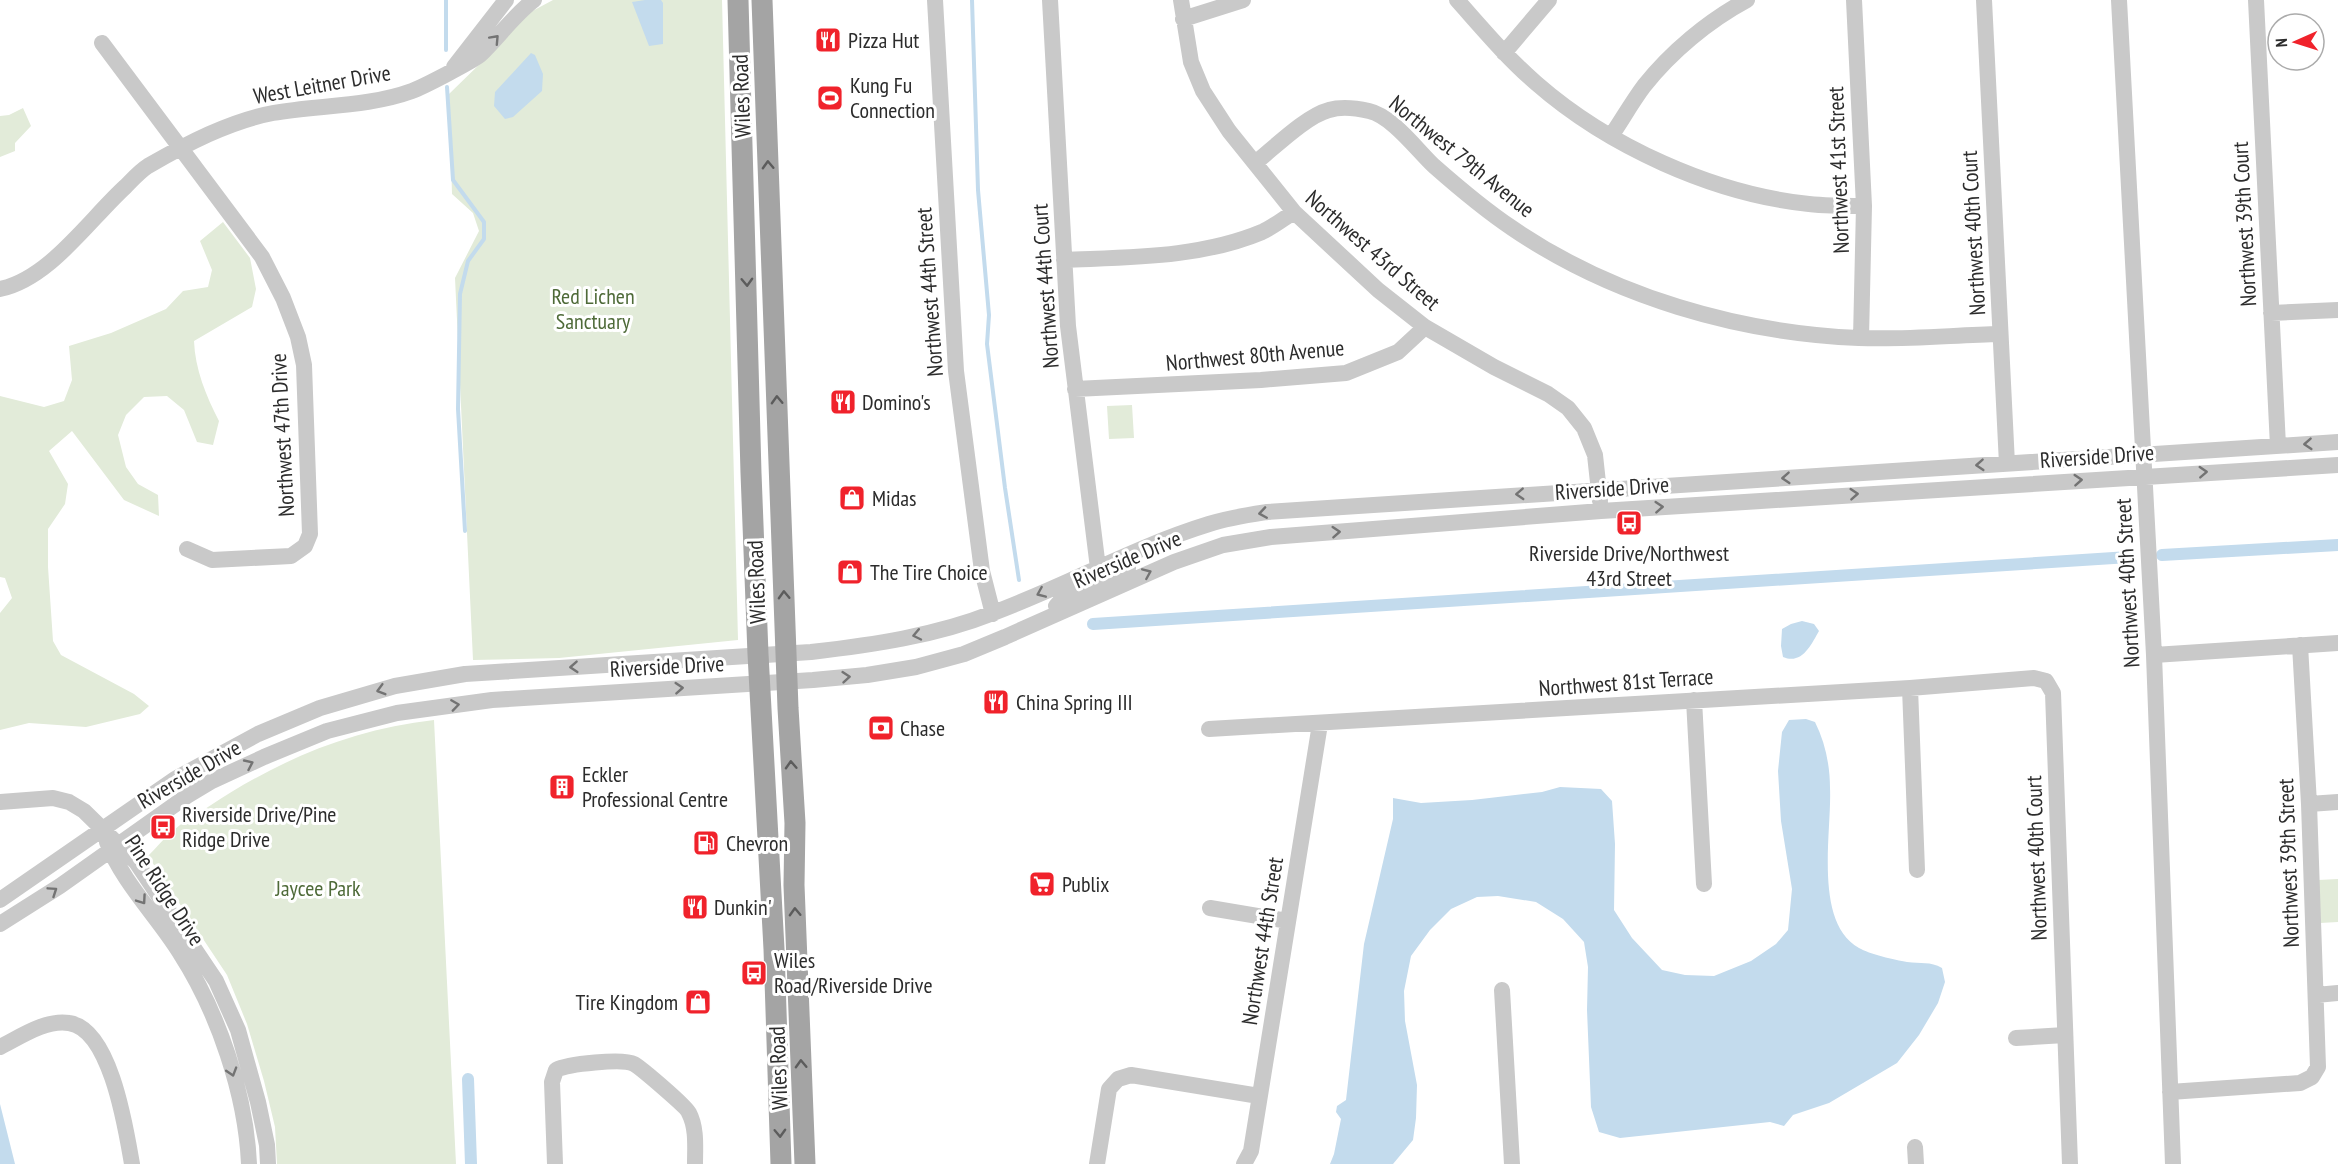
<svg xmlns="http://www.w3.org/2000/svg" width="2338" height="1164" font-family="'PT Sans Narrow',sans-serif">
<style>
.green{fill:#e2ebd9}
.water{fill:#c3dbed}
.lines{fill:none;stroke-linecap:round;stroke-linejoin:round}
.stream{stroke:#c3dbed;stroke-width:4}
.canal{stroke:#c3dbed;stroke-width:12}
.minor{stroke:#c9c9c9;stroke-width:16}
.major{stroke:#a4a4a4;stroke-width:21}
.oneway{stroke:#737373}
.oneway2{stroke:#5c5c5c}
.labels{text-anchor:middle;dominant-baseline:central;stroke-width:6;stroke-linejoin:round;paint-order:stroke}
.poi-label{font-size:22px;fill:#2c2c2c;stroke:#fff;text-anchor:start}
.street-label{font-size:22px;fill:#2c2c2c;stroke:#fff}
.park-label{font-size:22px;fill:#4e6a38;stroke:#fff}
</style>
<rect width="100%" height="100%" fill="#fff"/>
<path class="green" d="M553,0H722L738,640L559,658L473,660L455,278L479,231L473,213L452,194L449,94L490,54L525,15Z
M23,108L31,126L15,143V151L0,157V116L9,115Z
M223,222L250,258L256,289L252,307L194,341C195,369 206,396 219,421L213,445L197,442L184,410L167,396L144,397L126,415L118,435L126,467L138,484L158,495L159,516L124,500L72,431L49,451L68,484L65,504L48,529V567L53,641L61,655L134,694L149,706L140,714L86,727L29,723L0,730V613L12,598L5,578L0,577V396L44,407L64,401L72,380L69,346L111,333L166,309L183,291L208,287L212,270L200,241Z
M1132,405L1134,438L1109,439L1107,406Z
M434,720L456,1164H277L275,1127L264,1081L247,1024L227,975L148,856C156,848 164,838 174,830C184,821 197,814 208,807C277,761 351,729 434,720Z
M2338,879V922L2320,923L2318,880Z"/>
<path class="water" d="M645,0H661L663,3V44L649,46L632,2Z
M531,53L535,55L543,74L542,91L513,117L505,119L494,106L495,92Z
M1802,621L1814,624L1819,631C1811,645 1802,665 1783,657L1781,646L1782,629L1791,624Z
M1806,719L1815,722C1825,742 1830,765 1830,788C1832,832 1813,922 1859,948C1869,954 1895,960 1907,962C1921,964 1930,961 1942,968L1945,982L1938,1003L1919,1035L1897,1063L1829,1103L1793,1115L1784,1126L1770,1122L1620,1138L1599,1132L1591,1107L1587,1010L1588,967L1584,942L1563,919L1536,902L1498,896L1477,897L1451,909L1430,930L1411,956L1404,991L1405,1021L1417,1085L1416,1118L1413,1140L1393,1164H1330L1334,1154L1341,1119L1336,1112L1337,1106L1346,1100L1364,944L1393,819V798L1421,803L1472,800L1542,792L1560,787L1601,789L1612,801L1615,844L1614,910L1632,938L1662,970L1685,975L1714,976L1751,961L1776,944L1788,930L1792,889L1781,821L1778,771L1782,732L1789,720Z
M0,1104L15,1164H0Z"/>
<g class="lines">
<path class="stream" d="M446,0V50
M972,0L978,190L989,315L987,344L1005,488L1019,580
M447,87L453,180L484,222V239L468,261L460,294L458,409L465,531"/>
<path class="canal" d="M2162,555L2338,545
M1093,624L2129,557
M468,1079L471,1164"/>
<path class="minor" d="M935,0L956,371L982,571L993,614
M1050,0L1068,326L1098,568
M1181,0L1191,62L1203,91L1229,131L1294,212L1378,290L1425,327L1494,367L1548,394L1568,408L1584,428L1595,455L1600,501
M1457,0C1482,28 1507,58 1536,83C1608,146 1713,194 1809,204C1827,206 1845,206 1864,206
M1854,0L1864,206L1861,338
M1984,0L2007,464
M2119,0L2154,655L2173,1164
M2256,0L2278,446
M1183,19L1243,0
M102,43L262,257L283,298L298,337L304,365L310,534L305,546L291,556L212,560L187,549
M1504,53L1549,0
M454,67L506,0
M1611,136C1622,120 1632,102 1644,86C1671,52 1708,21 1747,0
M1255,163C1274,148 1306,116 1329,110C1342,106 1356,108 1369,111C1392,116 1417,150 1434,166C1459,188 1485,210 1512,228C1613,297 1739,333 1859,338C1906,340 1954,335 2000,334
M1064,260C1130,257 1200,258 1262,232C1273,227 1283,219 1294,212
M0,289C49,279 89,220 125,187C132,180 140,171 148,166C186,144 230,121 273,113C319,105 368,107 412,91C423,87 471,62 480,55C499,37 513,16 534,0
M2271,313L2338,310
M1075,389L1261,380L1346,373L1398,352L1425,327
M1056,606C1069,589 1108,577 1128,568
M2154,655L2338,643
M1910,688L1917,870
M1694,700L1704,884
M1209,729L1910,688L2034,678L2046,681L2053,693L2070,1164
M0,802L53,798L69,802L84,811L136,862L216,981L238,1030L258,1102L267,1145L268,1164
M2309,804L2338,802
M107,842C123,883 157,916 180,953C218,1012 246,1094 249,1164
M0,900L175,779L258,734L320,708L395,686L465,674L811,652C872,645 935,636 993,613C1066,586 1134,547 1209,524C1228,518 1248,515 1267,512L2338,442
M1210,908L1288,921
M0,924L60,886L187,796L212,781L264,757L327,731L397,713L492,700L813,680L867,675L916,667L964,654L1005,637L1174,562L1223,545L1271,537L1601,511L2338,465
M1502,990L1512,1164
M2316,995L2338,993
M2016,1038L2065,1035
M0,1047C20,1037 46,1019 69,1023C111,1029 126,1130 132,1164
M2170,1092L2300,1083L2312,1077L2318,1067L2309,804L2300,645
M1915,1147L1916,1164
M555,1164L552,1082L556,1070C567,1064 623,1058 634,1064C641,1068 687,1107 689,1113C697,1128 695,1148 695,1164
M1097,1164L1109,1089L1118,1079L1131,1075L1259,1096
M1244,1164L1251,1151L1320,724"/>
<path class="major" d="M738,0L751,473L758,654L774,949L781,1164
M762,0L788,708L795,823L794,885L805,1164"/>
</g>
<defs><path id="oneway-chevron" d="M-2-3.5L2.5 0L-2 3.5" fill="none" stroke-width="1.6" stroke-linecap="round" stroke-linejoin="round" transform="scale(1.5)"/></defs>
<g class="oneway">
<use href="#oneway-chevron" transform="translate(495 39) rotate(-47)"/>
<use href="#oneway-chevron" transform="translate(2308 444) rotate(176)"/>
<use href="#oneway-chevron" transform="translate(1980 465) rotate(176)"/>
<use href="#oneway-chevron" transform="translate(2203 472) rotate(-3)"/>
<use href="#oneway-chevron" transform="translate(1786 478) rotate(176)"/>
<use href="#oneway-chevron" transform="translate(2078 480) rotate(-4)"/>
<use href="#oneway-chevron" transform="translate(1520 494) rotate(177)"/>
<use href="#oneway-chevron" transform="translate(1854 494) rotate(-4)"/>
<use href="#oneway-chevron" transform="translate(1659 507) rotate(-4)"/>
<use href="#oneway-chevron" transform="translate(1263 513) rotate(171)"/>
<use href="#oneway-chevron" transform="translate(1336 532) rotate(-4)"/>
<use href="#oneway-chevron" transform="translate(1147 573) rotate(-23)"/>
<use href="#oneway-chevron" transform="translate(1041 593) rotate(157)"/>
<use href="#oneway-chevron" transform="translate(917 635) rotate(168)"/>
<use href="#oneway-chevron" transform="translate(574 667) rotate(176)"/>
<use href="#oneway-chevron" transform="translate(846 677) rotate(-5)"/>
<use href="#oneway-chevron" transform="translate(679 688) rotate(-4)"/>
<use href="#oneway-chevron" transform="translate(381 690) rotate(164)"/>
<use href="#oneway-chevron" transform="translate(455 705) rotate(-8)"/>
<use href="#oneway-chevron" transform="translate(249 764) rotate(-25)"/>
<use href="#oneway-chevron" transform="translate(53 891) rotate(-34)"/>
<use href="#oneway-chevron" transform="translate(142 900) rotate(55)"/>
<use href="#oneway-chevron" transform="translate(232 1072) rotate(73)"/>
</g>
<g class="oneway2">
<use href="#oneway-chevron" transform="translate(768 165) rotate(-92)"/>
<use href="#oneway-chevron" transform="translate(747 282) rotate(88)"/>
<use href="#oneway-chevron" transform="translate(777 400) rotate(-92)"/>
<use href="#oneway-chevron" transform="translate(784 595) rotate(-92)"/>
<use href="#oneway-chevron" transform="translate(791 765) rotate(-93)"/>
<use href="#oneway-chevron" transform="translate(795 912) rotate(-92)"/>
<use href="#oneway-chevron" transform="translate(801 1064) rotate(-92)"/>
<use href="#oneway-chevron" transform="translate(780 1133) rotate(88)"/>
</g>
<defs>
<symbol id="restaurant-square" viewBox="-11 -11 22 22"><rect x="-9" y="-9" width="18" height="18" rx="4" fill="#f0222b" stroke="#fff"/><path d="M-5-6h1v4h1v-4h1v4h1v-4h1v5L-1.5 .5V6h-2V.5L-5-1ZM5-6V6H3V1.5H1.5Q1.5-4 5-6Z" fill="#fff"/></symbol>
<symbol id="stadium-square" viewBox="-11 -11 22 22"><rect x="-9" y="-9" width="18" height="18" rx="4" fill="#f0222b" stroke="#fff"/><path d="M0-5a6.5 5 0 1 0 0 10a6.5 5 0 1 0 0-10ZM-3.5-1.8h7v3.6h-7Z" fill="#fff"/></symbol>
<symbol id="shop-square" viewBox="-11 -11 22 22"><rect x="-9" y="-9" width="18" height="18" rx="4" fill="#f0222b" stroke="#fff"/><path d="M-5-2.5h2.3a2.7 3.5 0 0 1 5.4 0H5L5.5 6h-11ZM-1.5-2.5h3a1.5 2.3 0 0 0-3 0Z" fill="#fff"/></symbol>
<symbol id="bus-square" viewBox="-11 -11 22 22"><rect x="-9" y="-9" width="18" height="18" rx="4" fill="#f0222b" stroke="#fff"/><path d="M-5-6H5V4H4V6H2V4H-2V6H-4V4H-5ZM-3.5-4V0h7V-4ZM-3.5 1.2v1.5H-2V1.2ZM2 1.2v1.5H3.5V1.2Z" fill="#fff"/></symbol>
<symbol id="bank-square" viewBox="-11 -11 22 22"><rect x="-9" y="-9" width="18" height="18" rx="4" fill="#f0222b" stroke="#fff"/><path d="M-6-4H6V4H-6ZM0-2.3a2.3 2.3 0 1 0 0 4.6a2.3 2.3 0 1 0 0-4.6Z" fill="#fff"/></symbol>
<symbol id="building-square" viewBox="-11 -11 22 22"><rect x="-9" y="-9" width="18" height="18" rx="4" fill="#f0222b" stroke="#fff"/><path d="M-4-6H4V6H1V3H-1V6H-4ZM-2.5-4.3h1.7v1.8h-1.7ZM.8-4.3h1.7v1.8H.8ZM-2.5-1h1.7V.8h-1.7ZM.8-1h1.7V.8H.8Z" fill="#fff"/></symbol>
<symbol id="fuel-square" viewBox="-11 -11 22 22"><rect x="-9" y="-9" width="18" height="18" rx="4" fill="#f0222b" stroke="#fff"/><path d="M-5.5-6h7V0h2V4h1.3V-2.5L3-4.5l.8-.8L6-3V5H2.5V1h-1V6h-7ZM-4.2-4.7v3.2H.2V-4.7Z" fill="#fff"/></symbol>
<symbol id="supermarket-square" viewBox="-11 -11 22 22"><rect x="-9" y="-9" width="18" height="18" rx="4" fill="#f0222b" stroke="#fff"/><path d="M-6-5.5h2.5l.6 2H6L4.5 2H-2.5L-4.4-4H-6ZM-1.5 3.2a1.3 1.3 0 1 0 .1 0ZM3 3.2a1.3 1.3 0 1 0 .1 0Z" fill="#fff"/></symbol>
</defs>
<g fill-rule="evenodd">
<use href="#restaurant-square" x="813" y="25" width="30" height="30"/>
<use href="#stadium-square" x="815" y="83" width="30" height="30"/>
<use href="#restaurant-square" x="828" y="387" width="30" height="30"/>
<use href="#shop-square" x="837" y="483" width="30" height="30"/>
<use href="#bus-square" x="1614" y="508" width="30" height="30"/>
<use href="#shop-square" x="835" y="557" width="30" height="30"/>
<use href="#restaurant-square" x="981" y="687" width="30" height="30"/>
<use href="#bank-square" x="866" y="713" width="30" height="30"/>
<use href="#building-square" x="547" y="772" width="30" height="30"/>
<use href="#bus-square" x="148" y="812" width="30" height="30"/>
<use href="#fuel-square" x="691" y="828" width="30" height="30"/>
<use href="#supermarket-square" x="1027" y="869" width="30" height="30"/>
<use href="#restaurant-square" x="680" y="892" width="30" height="30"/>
<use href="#bus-square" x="739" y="958" width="30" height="30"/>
<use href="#shop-square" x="683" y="987" width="30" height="30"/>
</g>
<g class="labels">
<g class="poi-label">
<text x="848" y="40">Pizza Hut</text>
<text x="850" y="85">Kung Fu<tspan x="850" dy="25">Connection</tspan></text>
<text x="862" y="402">Domino's</text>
<text x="872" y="498">Midas</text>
<text x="1629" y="553" text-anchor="middle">Riverside Drive/Northwest<tspan x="1629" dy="25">43rd Street</tspan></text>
<text x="870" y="572">The Tire Choice</text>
<text x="1016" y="702">China Spring III</text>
<text x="900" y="728">Chase</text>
<text x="582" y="774">Eckler<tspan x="582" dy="25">Professional Centre</tspan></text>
<text x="182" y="814">Riverside Drive/Pine<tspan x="182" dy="25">Ridge Drive</tspan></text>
<text x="726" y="843">Chevron</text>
<text x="1062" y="884">Publix</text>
<text x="714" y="907">Dunkin'</text>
<text x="774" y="960">Wiles<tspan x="774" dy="25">Road/Riverside Drive</tspan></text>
<text x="678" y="1002" text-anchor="end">Tire Kingdom</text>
</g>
<g class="street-label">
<text transform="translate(322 84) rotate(-10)">West Leitner Drive</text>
<text transform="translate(741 96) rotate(-92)">Wiles Road</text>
<text transform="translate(1462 156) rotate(39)">Northwest 79th Avenue</text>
<text transform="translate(1838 170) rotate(-92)">Northwest 41st Street</text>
<text transform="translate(2244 224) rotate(-93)">Northwest 39th Court</text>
<text transform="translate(1973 233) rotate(-93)">Northwest 40th Court</text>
<text transform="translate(1373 250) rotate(41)">Northwest 43rd Street</text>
<text transform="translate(1045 286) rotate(-94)">Northwest 44th Court</text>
<text transform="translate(929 292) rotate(-94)">Northwest 44th Street</text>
<text transform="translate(1255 355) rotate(-5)">Northwest 80th Avenue</text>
<text transform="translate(282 435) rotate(-93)">Northwest 47th Drive</text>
<text transform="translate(2097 456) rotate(-4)">Riverside Drive</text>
<text transform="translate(1612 488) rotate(-4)">Riverside Drive</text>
<text transform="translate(1127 559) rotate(-23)">Riverside Drive</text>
<text transform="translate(756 582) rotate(-92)">Wiles Road</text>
<text transform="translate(2127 583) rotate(-93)">Northwest 40th Street</text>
<text transform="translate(667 666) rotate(-3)">Riverside Drive</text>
<text transform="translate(1626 682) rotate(-4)">Northwest 81st Terrace</text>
<text transform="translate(189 774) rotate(-30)">Riverside Drive</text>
<text transform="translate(2036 858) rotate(-92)">Northwest 40th Court</text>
<text transform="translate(2288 863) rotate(-92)">Northwest 39th Street</text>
<text transform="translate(165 890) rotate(57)">Pine Ridge Drive</text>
<text transform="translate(1262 941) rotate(-81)">Northwest 44th Street</text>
<text transform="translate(778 1068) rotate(-92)">Wiles Road</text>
</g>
<g class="park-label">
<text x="593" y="296">Red Lichen<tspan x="593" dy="25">Sanctuary</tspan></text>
<text x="318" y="888">Jaycee Park</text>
</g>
</g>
<g transform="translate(2296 42) rotate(267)"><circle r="28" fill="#ffffff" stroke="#ababab" stroke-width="1.5"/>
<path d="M0-4.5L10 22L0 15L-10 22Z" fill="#f0222b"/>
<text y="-9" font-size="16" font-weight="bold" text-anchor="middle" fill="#2c2c2c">N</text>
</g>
</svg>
